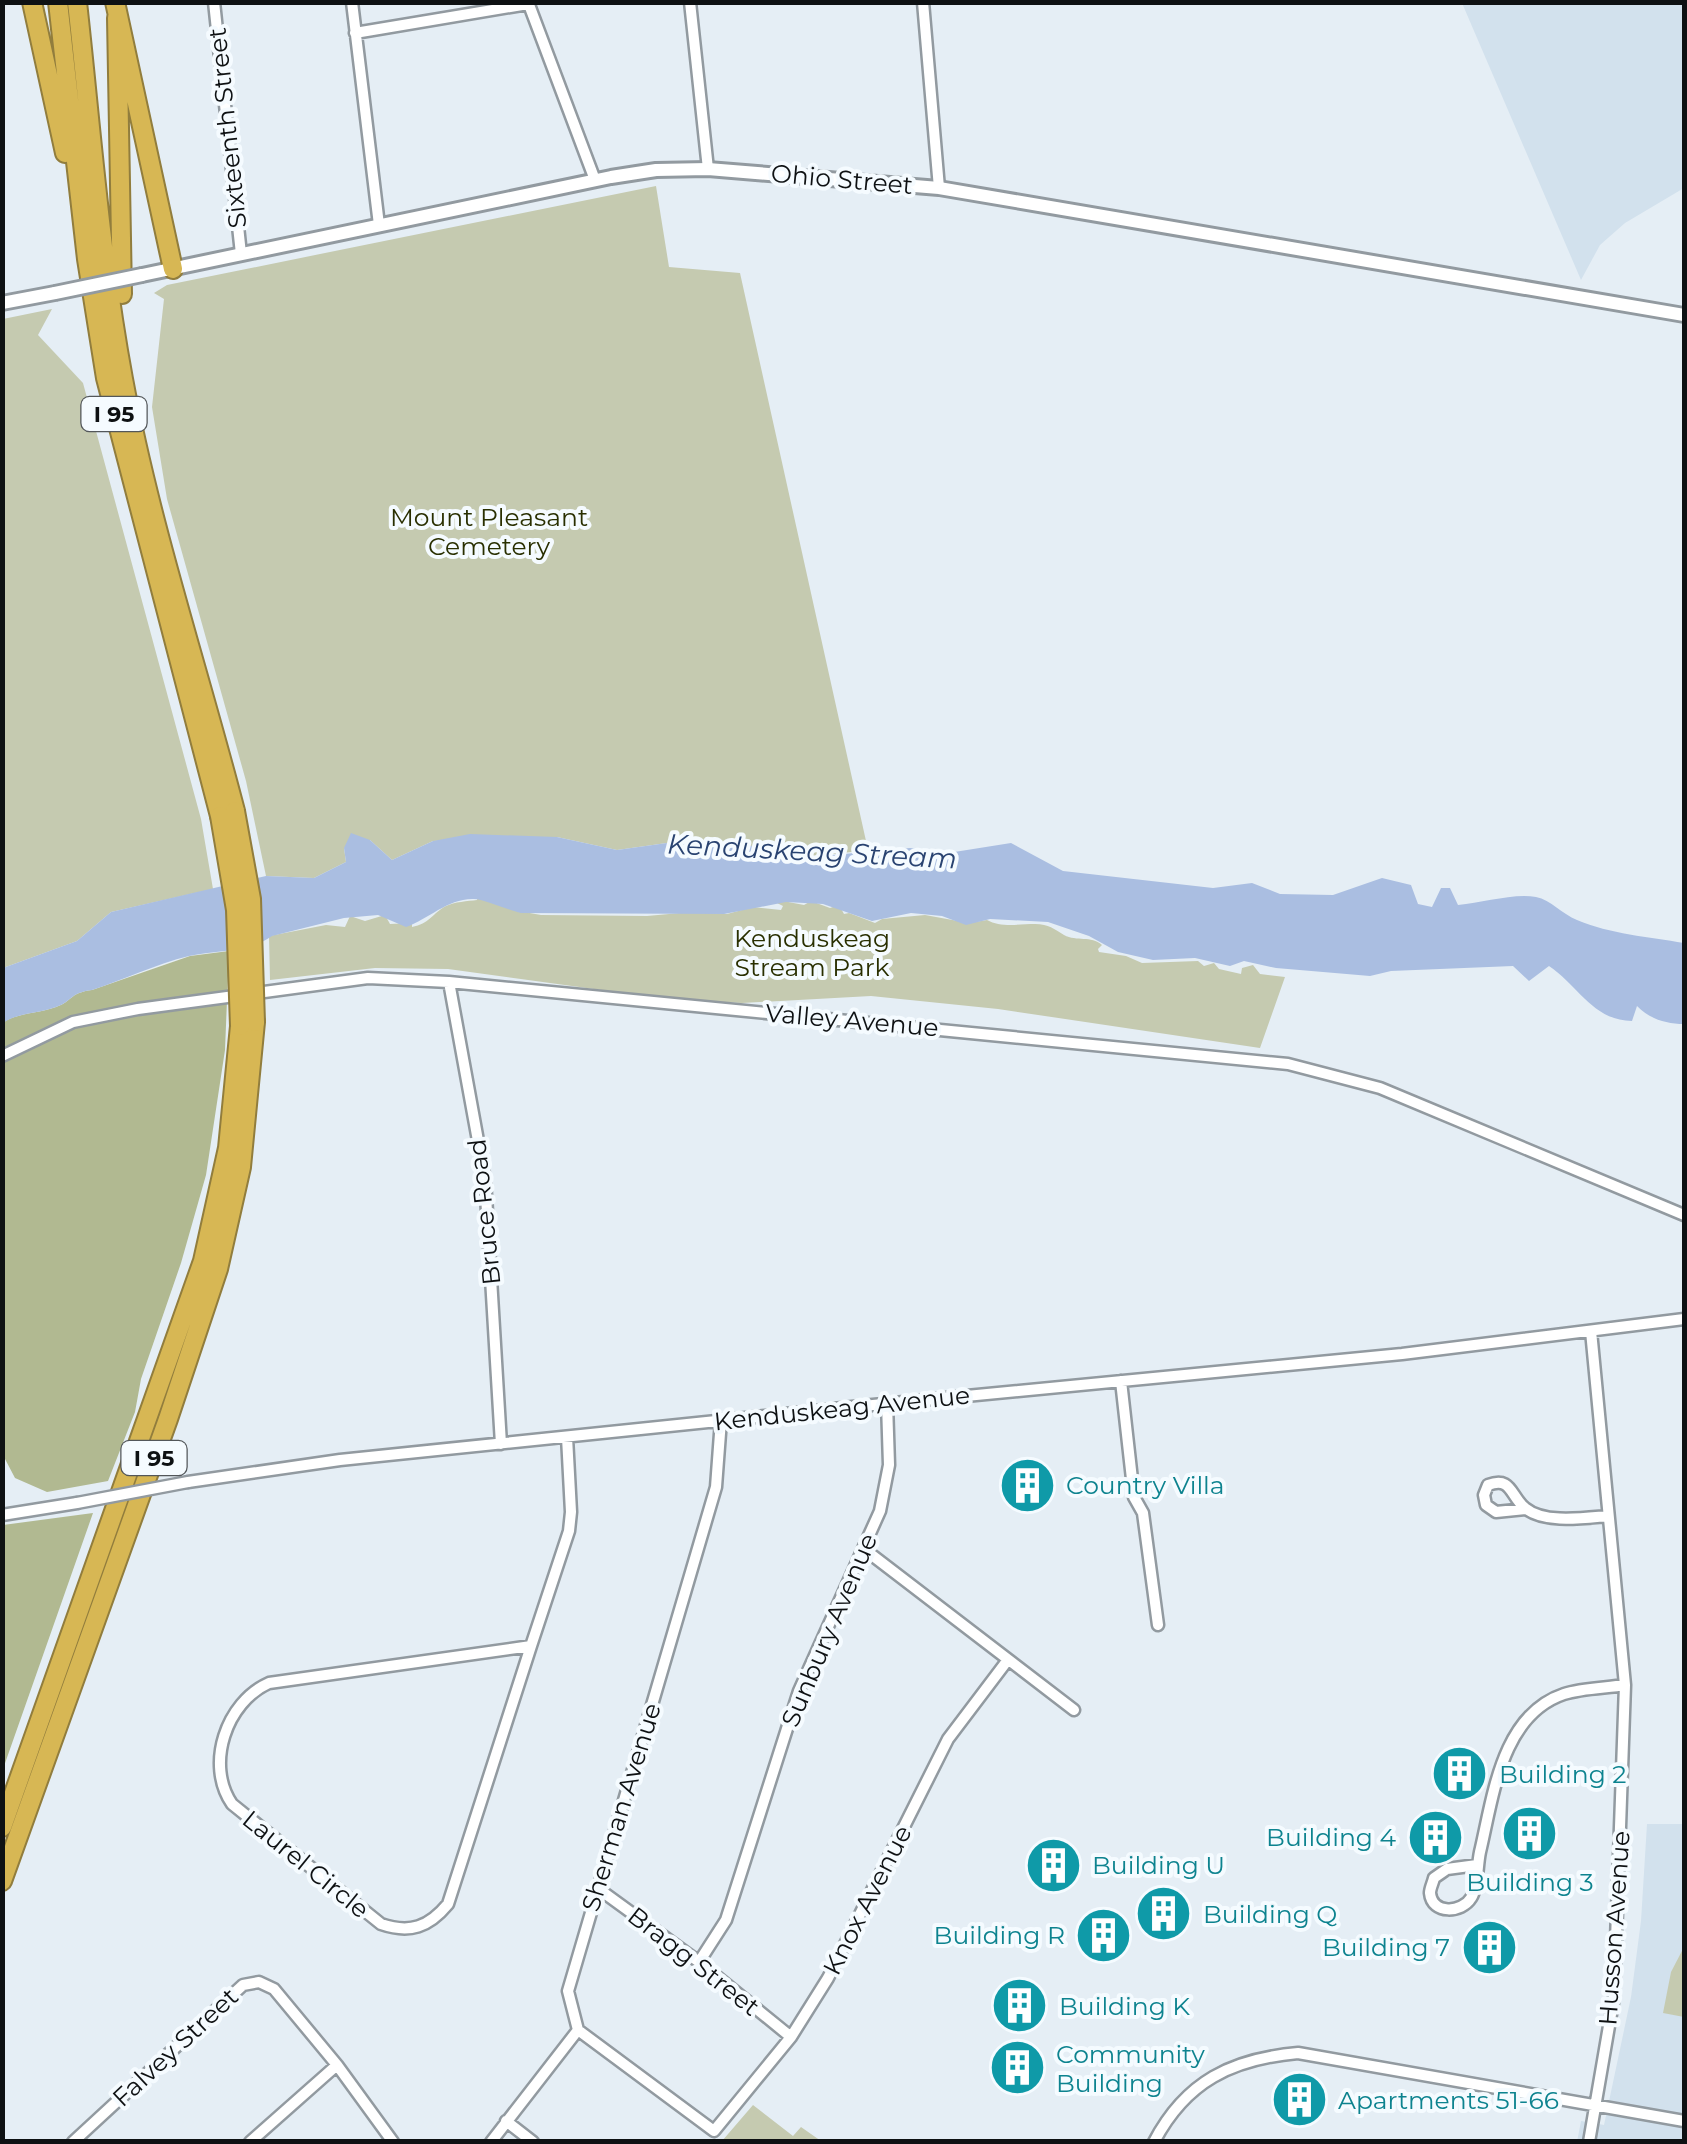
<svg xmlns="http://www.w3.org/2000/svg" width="1687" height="2144" font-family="Montserrat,sans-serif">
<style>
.built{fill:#d2e1ed}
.green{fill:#c5cab0}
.forest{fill:#b1b991}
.water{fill:#aabee1}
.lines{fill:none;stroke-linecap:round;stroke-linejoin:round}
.minor-casing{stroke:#929aa0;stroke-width:15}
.tertiary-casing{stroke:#929aa0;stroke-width:18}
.motorway-casing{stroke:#917d3d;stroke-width:22}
.minor{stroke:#fff;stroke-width:10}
.tertiary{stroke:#fff;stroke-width:12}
.motorway{stroke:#d7b754;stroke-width:18}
.minor-bridge-casing{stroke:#929aa0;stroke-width:15;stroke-linecap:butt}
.tertiary-bridge-casing{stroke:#929aa0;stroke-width:18;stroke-linecap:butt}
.motorway-bridge-casing{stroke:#917d3d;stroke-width:22;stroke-linecap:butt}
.minor-bridge{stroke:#fff;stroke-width:10}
.tertiary-bridge{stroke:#fff;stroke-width:12}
.motorway-bridge{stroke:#d7b754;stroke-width:18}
.labels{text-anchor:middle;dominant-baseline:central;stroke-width:8;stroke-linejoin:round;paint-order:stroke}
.shield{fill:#f5fbff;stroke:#53575a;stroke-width:2.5}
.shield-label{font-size:22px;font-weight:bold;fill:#0e1113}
.street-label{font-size:25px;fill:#0e1113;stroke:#f5fbff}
.park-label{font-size:25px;fill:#292f00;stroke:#f5fbff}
.culture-label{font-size:25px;fill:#0d838f;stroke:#f5fbff;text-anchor:start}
.water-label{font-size:28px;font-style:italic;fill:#294371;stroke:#f5fbff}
</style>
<rect width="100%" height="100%" fill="#e5eef5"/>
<path class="built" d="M1462,3H1684V188L1625,223L1600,245L1581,280Z
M1647,1824H1684V2141L1577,2142L1581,2121L1604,2125L1631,1997L1641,1921Z"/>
<path class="green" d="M656,186L669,267L740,273L868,850L800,858L753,846L674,842L617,850L557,837L433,841L392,860L370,840L344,848L346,862L314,878L266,876L246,781L167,499L152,407L164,299L154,293L167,285Z
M52,309L38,335L83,383L201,819L213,889L111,912L77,941L3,968V319Z
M478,895L524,912L541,915L647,916L691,912L727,914L753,907L781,910L783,906L777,903L783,901L804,905L811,901L830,908L839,905L844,914L849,913L875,923L882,919L925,915L969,923L987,920C1001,928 1019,924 1035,924C1049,924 1054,929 1064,935C1077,942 1091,935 1102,945L1098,949L1099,952L1126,956L1142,963L1198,961L1204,966L1214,963L1219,969L1241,974L1242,968L1253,965L1260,974L1285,977L1260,1048L998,1009L871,996L742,1003L667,999L448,969L375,968L270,980L269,936L326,925L345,927L350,916L365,921L385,915L390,924L412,923V927C429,924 433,913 446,906C454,902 468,901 477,900Z
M1684,1947V2017L1663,2013L1671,1972Z
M753,2105L793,2136L801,2127L821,2141H722Z"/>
<path class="forest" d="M229,951L225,1050L206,1175L181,1263L141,1379L135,1412L108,1481L47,1492L15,1478L5,1459L2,1416V1023C19,1012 38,1014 56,1007C73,1001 69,993 92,990L190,956Z
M93,1513L3,1769V1525Z"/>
<path class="water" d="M351,833L370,840L392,860L433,841L470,834L557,837L617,850L674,842L753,846L800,858L910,848L948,853L1011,843L1063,871L1213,888L1252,883L1280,894L1333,895L1382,878L1411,885L1418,904L1432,907L1441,888H1450L1458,905C1483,903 1513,893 1536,897C1551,900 1562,914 1577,920C1610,934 1649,937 1684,943V1024C1666,1024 1650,1019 1637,1006L1632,1021C1592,1020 1579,986 1549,966L1529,981L1513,966L1391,971L1370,976L1276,968L1244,961L1230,966L1195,958L1153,960L1118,952L1089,936L1048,922L990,919L966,925L942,916L911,913L872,921L823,904L786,902L724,914L521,913C508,910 483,899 474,899C448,898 429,919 406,927L378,915L344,918L272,936C248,953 216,950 189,956C156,964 123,980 92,990C69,993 73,1001 56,1007C38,1014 19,1012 3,1023V968L77,941L111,912L266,876L314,878L346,862L344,848Z"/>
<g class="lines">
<defs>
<path id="minor" d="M214,2L241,254
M352,2L379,225
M528,2L595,180
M690,2L708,169
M923,2L939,188
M355,33L528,4
M449,982L485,1179L501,1444
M2,1056L73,1022L138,1009L368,978L449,982L1288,1064L1380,1088L1684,1215
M1121,1381L1134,1497L1143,1513L1158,1625
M721,1420L716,1487L568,1991L578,2030L714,2131L791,2037L828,1978L948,1739L1007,1661
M188,1482L340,1460L852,1407L1402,1354L1684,1319
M1526,1509L1496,1512L1486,1505L1484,1495L1488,1485C1512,1476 1510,1496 1525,1508C1544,1524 1584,1518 1607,1516
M2,1515L77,1503
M864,1549L1074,1710
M531,1646L448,1904C429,1927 410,1934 381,1924L232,1804C205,1765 226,1702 269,1683Z
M531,1646L569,1531L571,1512L567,1437
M1477,1865L1447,1869L1434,1878C1433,1883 1430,1888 1430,1893C1432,1915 1462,1913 1471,1898C1478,1887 1477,1866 1480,1852C1493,1798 1501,1715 1564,1694C1582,1688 1606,1688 1625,1685
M596,1887L699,1962L791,2037
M699,1962L726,1920L799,1691L880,1511L889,1465L887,1403
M506,2121L533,2142
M73,2142L243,1985L259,1982L274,1989L337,2065L393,2142
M250,2142L337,2065
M491,2142L578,2030
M1154,2142C1186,2081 1232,2059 1298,2053L1684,2121
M1589,2142L1614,1997L1625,1685L1591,1331"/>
<path id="tertiary" d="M142,275L611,177L656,170L708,169L939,188L1684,315
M2,303L55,293"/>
<path id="motorway" d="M32,2L65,153
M58,2L87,259L106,378L220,816
M77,2C91,128 100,255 123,379C150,525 198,668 235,811
M115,2L173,269
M117,18L122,294
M2,1827L203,1261L228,1148L240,1026
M2,1881L168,1419L218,1269L241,1167L255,1022"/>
</defs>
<use href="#minor" class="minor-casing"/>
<use href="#tertiary" class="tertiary-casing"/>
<use href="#motorway" class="motorway-casing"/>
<use href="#minor" class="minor"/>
<use href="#tertiary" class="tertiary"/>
<use href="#motorway" class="motorway"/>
<defs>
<path id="minor-bridge" d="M77,1503L188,1482"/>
<path id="tertiary-bridge" d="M55,293L142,275"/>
<path id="motorway-bridge" d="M235,811L251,899L255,1022
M220,816L236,910L240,1026"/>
</defs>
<use href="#minor-bridge" class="minor-bridge-casing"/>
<use href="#tertiary-bridge" class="tertiary-bridge-casing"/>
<use href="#motorway-bridge" class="motorway-bridge-casing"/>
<use href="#minor-bridge" class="minor-bridge"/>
<use href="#tertiary-bridge" class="tertiary-bridge"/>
<use href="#motorway-bridge" class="motorway-bridge"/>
</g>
<defs>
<symbol id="building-disc" viewBox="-11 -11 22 22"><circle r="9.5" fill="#0f9aa8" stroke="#f5fbff"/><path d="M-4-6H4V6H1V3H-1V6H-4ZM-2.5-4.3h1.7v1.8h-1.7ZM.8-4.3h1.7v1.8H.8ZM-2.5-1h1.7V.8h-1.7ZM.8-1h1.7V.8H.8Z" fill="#fff"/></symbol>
</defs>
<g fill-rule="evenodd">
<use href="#building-disc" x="996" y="1454" width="63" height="63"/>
<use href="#building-disc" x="1428" y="1742" width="63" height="63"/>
<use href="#building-disc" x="1498" y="1802" width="63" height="63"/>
<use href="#building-disc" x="1404" y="1806" width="63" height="63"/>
<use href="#building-disc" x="1022" y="1834" width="63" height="63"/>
<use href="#building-disc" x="1132" y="1882" width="63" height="63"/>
<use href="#building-disc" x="1072" y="1904" width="63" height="63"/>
<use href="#building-disc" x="1458" y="1916" width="63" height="63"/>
<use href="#building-disc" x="988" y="1974" width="63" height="63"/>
<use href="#building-disc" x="986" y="2036" width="63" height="63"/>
<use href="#building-disc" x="1268" y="2068" width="63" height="63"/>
</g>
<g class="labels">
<g class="shield">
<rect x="81.5" y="397" width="65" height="34" rx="8"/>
<rect x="121.5" y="1441" width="65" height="34" rx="8"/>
</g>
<g class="shield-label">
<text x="114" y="414">I 95</text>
<text x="154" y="1458">I 95</text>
</g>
<g class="street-label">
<text transform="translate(227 128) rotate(-96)">Sixteenth Street</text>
<text transform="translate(842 179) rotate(5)">Ohio Street</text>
<text transform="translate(852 1020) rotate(5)">Valley Avenue</text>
<text transform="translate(484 1212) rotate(-96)">Bruce Road</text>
<text transform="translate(842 1408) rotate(-6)">Kenduskeag Avenue</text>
<text transform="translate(829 1630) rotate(-67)">Sunbury Avenue</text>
<text transform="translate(621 1807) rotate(-73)">Sherman Avenue</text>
<text transform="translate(306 1864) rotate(39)">Laurel Circle</text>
<text transform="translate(867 1900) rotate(-63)">Knox Avenue</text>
<text transform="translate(1614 1928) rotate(-86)">Husson Avenue</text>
<text transform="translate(694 1961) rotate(38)">Bragg Street</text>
<text transform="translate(175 2047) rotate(-43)">Falvey Street</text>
</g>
<g class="park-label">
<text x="489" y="517">Mount Pleasant<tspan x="489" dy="29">Cemetery</tspan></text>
<text x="812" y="938">Kenduskeag<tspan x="812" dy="29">Stream Park</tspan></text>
</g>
<g class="culture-label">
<text x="1066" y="1485">Country Villa</text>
<text x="1499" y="1774">Building 2</text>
<text x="1396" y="1837" text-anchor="end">Building 4</text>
<text x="1092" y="1865">Building U</text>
<text x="1530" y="1882" text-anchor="middle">Building 3</text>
<text x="1203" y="1914">Building Q</text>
<text x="1065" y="1935" text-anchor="end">Building R</text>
<text x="1450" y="1947" text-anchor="end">Building 7</text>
<text x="1059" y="2006">Building K</text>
<text x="1056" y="2054">Community<tspan x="1056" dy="29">Building</tspan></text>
<text x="1338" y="2100">Apartments 51-66</text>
</g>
<g class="water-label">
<text transform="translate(812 851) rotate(3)">Kenduskeag Stream</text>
</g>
</g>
<rect width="1687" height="2144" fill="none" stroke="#0e1113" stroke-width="10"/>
</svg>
